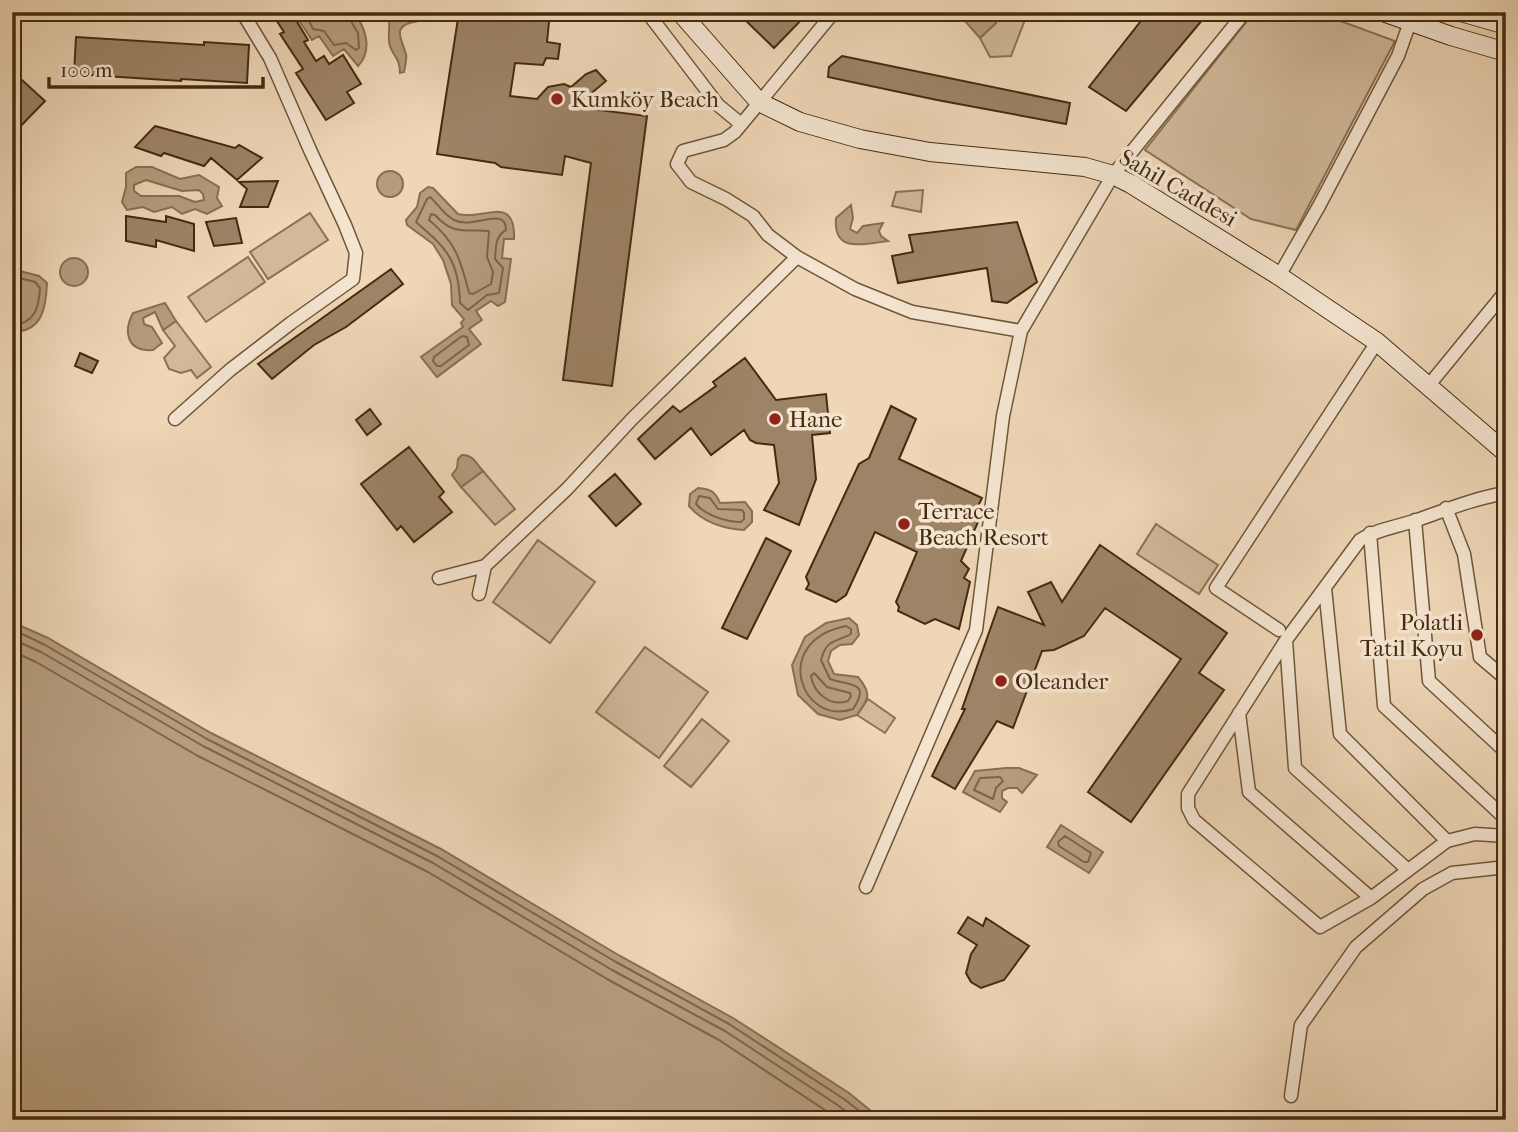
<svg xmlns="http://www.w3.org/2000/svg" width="1518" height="1132" font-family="'IM FELL French Canon',serif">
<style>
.green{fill:#d1b99a;stroke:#8b7254;stroke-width:2}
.water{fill:#b59c7d;stroke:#886f51;stroke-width:2;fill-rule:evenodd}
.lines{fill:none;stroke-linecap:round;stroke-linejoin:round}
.shore{stroke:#7d6446;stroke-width:2}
.building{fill:#9d8466;stroke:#452b0f;stroke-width:2}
.street-casing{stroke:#6f5639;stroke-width:15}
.secondary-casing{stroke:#452b0f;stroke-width:20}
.street{stroke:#f4e4d0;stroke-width:12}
.secondary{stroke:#f4e4d0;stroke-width:18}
.poi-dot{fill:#8f2418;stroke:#f4e4d0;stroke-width:2.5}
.labels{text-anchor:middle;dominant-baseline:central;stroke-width:7;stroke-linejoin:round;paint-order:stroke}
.poi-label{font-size:23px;fill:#452b0f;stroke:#f4e4d0;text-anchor:start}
.street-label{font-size:23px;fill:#452b0f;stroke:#f4e4d0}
</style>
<rect width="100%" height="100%" fill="#eed6b6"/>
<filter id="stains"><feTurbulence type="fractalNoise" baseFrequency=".00286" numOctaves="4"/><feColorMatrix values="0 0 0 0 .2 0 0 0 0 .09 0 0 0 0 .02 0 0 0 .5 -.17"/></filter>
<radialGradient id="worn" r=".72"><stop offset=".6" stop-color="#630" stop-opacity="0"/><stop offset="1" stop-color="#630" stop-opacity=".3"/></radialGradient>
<path class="green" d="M997,12H1020L1026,17L1011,56L990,57L980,38L996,23Z
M1262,12H1316L1395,41L1296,230L1251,219L1145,150L1251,16Z
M923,190L921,212L892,206L896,192Z
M310,213L328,240L268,279L250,252Z
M248,257L265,282L206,322L188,297Z
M176,321L211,367L197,378L191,370L181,373L169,369L164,358L175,346L163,330Z
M483,471L515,509L495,525L461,487Z
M1156,524L1218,565L1199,594L1137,554Z
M538,540L595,582L550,643L493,602Z
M645,647L708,692L659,758L596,712Z
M868,699L895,718L885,733L857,715Z
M702,719L729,741L691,787L664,766Z"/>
<path class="water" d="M304,12H353C366,27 373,50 358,66L344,49L333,56L319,36L312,40L300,22L306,16Z
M385,12H425L419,21C390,25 401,37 406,54C407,59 405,67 404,72L400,73C400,55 390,55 389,41C388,29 392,23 385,12Z
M957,12H986L996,23L980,38Z
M136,167H152L180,179L199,175L219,187L217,198L222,206L207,214L195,209L182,214L172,207L154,212L143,207L127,210L122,202L126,187V173ZM146,180L182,191L199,190L203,194L204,200L195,202L179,196H141L134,191V185Z
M377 184a13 13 0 1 1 26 0a13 13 0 1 1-26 0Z
M428,187L433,188L458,214C482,221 516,193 514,239H504L502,258L511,259L505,302L498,306L491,301L476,311L482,320L469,329L481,344L437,377L421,357L463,327L461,323L464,319L452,305L451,284L443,260L433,244L407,225L406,220L417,207L420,193Z
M851,205L853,218L850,229L857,233L863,226L883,223L879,231L881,236L888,241C864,244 833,254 836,218Z
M60 272a14 14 0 1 1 28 0a14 14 0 1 1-28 0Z
M12,269L39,276L47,283C46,307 43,332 12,332Z
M165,303L176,321L163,330L155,312L143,318L144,324L152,327L162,343L153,350C127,352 123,332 133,313Z
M462,455C472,454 476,463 483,471L461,487L452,475L457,468L458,459Z
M698,488C710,489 715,491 720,503L745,502L752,511V522L744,530C724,529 702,522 689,506L690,494Z
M849,618L857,625L859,635L852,644L840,645L831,651L828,661L834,674L858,677C872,694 869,698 857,715L840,720L818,714L798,695L792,665L805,637L826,623Z
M12,622L48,638L211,733L441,849L620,956L733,1018L849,1093L882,1120H12Z
M1006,768H1019L1037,775L1022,793L1017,788H1008L1002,791V798L1007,802L1000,812L963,792L975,771Z
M1061,825L1103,852L1089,873L1047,847Z"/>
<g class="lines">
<path class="shore" d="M312,12L310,23L313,29L324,31L334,45L346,43L356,50L359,48L358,33L349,18L348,12
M430,197C438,204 444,215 454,220C474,230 506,205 506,230C495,236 496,247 495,259L503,268L499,293L487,295L468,310L460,303C459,260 446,248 416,222L427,199Z
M431,214L435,215C454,236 465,229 489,231L487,257L493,272L491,284L473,294L469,293C461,261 456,242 429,220Z
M12,276L35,282L40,288C39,307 35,324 12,325
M462,336L467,337L469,345L441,366H437L433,361L434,357Z
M699,496L710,498L718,509L742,510L744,513V519L741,522C726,522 705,515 696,504Z
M846,626L851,629V634C835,643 827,638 821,660L830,679C848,686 872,681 853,709C801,727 770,641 846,626Z
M12,629L45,645L207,739L437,856L616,962L729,1024L844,1099L871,1120
M12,639L41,652L203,746L433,863L612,970L725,1031L839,1106L857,1120
M12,651L36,662L198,756L428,872L607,979L719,1040L840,1120
M814,673L827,687L850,693L851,696L848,701C831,707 814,694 811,676Z
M1000,777L1003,781L996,788L993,799L974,790L980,778Z
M1065,836L1091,853L1088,862H1084L1059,846L1058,842Z"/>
</g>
<path class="building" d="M271,12H309L296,20L308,40L304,42L316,61L324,56L329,64L343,55L361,84L347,92L354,103L326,120L296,73L303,69L280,34L284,32Z
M459,12H550L547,42L560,44L558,59L546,58L543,65L515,63L510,96L537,99L548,87L564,84L571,87L586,74L596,70L606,81L575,107L647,116L612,386L563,380L591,163L565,156L562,175L501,167L495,163L437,154Z
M737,12H809L774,48Z
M1148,12H1209L1126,111L1089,87Z
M76,37L204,45V42L249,45L247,83L181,79V81L74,74Z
M842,56L1070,103L1066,124L937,100L828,77L829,67Z
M12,71L45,101L12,135Z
M155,126L235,148L239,145L262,158L237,180L211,158L204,166L164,153L161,156L135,147Z
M278,181L268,207H240L247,189L239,182Z
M126,216L166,222V216L194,224V251L156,240V247L126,241Z
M236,218L242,243L214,246L206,222Z
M1017,222L1037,282L1007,303L992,301L987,268L898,283L892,256L913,252L909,235Z
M391,269L403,284L346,327L314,345L272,379L258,364Z
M80,353L98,361L92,373L75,366Z
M745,358L776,400L826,394L830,433L812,435L816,479L799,525L764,510L779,483L774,445L756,443L750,440L744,430L711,455L691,428L655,459L638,439L673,406L680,412L716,386L713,382Z
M891,406L916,419L899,459L982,498L978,506L981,515L961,561L969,569L964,578L970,582L959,629L935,619L925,624L898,611L899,607L896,602L917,552L875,532L846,595L836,602L806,589L809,584L806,577L859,464L869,458Z
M370,409L381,424L367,435L356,420Z
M409,447L444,492L439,497L452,512L414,542L401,526L397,530L361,484Z
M615,474L641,504L616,526L589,496Z
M766,538L791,551L747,639L722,628Z
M1100,545L1227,633L1199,673L1224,690L1131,822L1088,792L1181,659L1105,608L1084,636L1054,650L1042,651L1013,728L997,721L955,789L932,776L965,709H962L998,607L1044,625L1028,592L1051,582L1062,602Z
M968,917L983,926L986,918L1029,946L1004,980L981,988L971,982L966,973L971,954L977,945L958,933Z"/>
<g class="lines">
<defs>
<path id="street" d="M647,12L718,105L741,124
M834,12L735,132L724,140L683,151L677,164L691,182L726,199L753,216L768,235L797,257L855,289L912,312L1021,331
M1279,276L1319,206L1398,56L1410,22
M1429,385L1506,291
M175,419L230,370L291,323L353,279L356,253L345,225L310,150L270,58L242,12
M1506,493C1475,498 1446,510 1417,520C1397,527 1377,529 1360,540L1286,640L1188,794V808L1194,820L1320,927L1371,898L1447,841L1475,834L1506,836
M1446,508L1464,554L1480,657L1506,679
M1415,520L1429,681L1506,752
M1370,533L1384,706L1506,819
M439,578L485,566
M1325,588L1340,734L1447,841
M479,594L485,566L567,489L632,419L797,257
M1279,630L1216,588L1377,342
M1286,640L1295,768L1408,870
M1239,713L1249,792L1371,898
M866,887L976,630L1003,416L1021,331L1113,175L1245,12
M1291,1096L1301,1025L1356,947L1423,889L1452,873L1506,867"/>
<path id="secondary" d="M680,12L759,102L800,122L860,139L930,152L1085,167L1113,175L1131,184L1279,276L1377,342L1506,453
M1383,12L1451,36L1506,52
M1461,12L1506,25"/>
</defs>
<use href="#street" class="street-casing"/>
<use href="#secondary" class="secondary-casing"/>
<use href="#street" class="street"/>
<use href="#secondary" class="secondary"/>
</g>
<g class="poi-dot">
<circle cx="557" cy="99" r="7"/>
<circle cx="775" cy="419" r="7"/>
<circle cx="904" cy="524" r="7"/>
<circle cx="1477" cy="635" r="7"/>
<circle cx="1001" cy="681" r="7"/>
</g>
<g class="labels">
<g class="poi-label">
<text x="571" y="99">Kumköy Beach</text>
<text x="789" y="419">Hane</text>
<text x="918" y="511">Terrace<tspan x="918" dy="26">Beach Resort</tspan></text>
<text x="1463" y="622" text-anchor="end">Polatli<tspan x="1463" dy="26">Tatil Koyu</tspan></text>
<text x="1015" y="681">Oleander</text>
</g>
<g class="street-label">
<text transform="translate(1178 188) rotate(30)">Sahil Caddesi</text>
</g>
</g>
<rect width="1518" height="1132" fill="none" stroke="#eed6b6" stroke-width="42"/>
<rect x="14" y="14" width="1490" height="1104" fill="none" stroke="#452b0f" stroke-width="3.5"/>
<rect x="21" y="21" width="1476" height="1090" fill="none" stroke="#452b0f" stroke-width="2"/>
<path d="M49 77v10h214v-10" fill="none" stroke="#452b0f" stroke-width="3.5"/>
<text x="60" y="77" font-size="21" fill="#452b0f" stroke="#f4e4d0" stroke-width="5" paint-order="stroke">100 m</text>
<rect width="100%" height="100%" filter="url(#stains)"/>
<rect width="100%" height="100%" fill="url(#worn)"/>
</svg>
